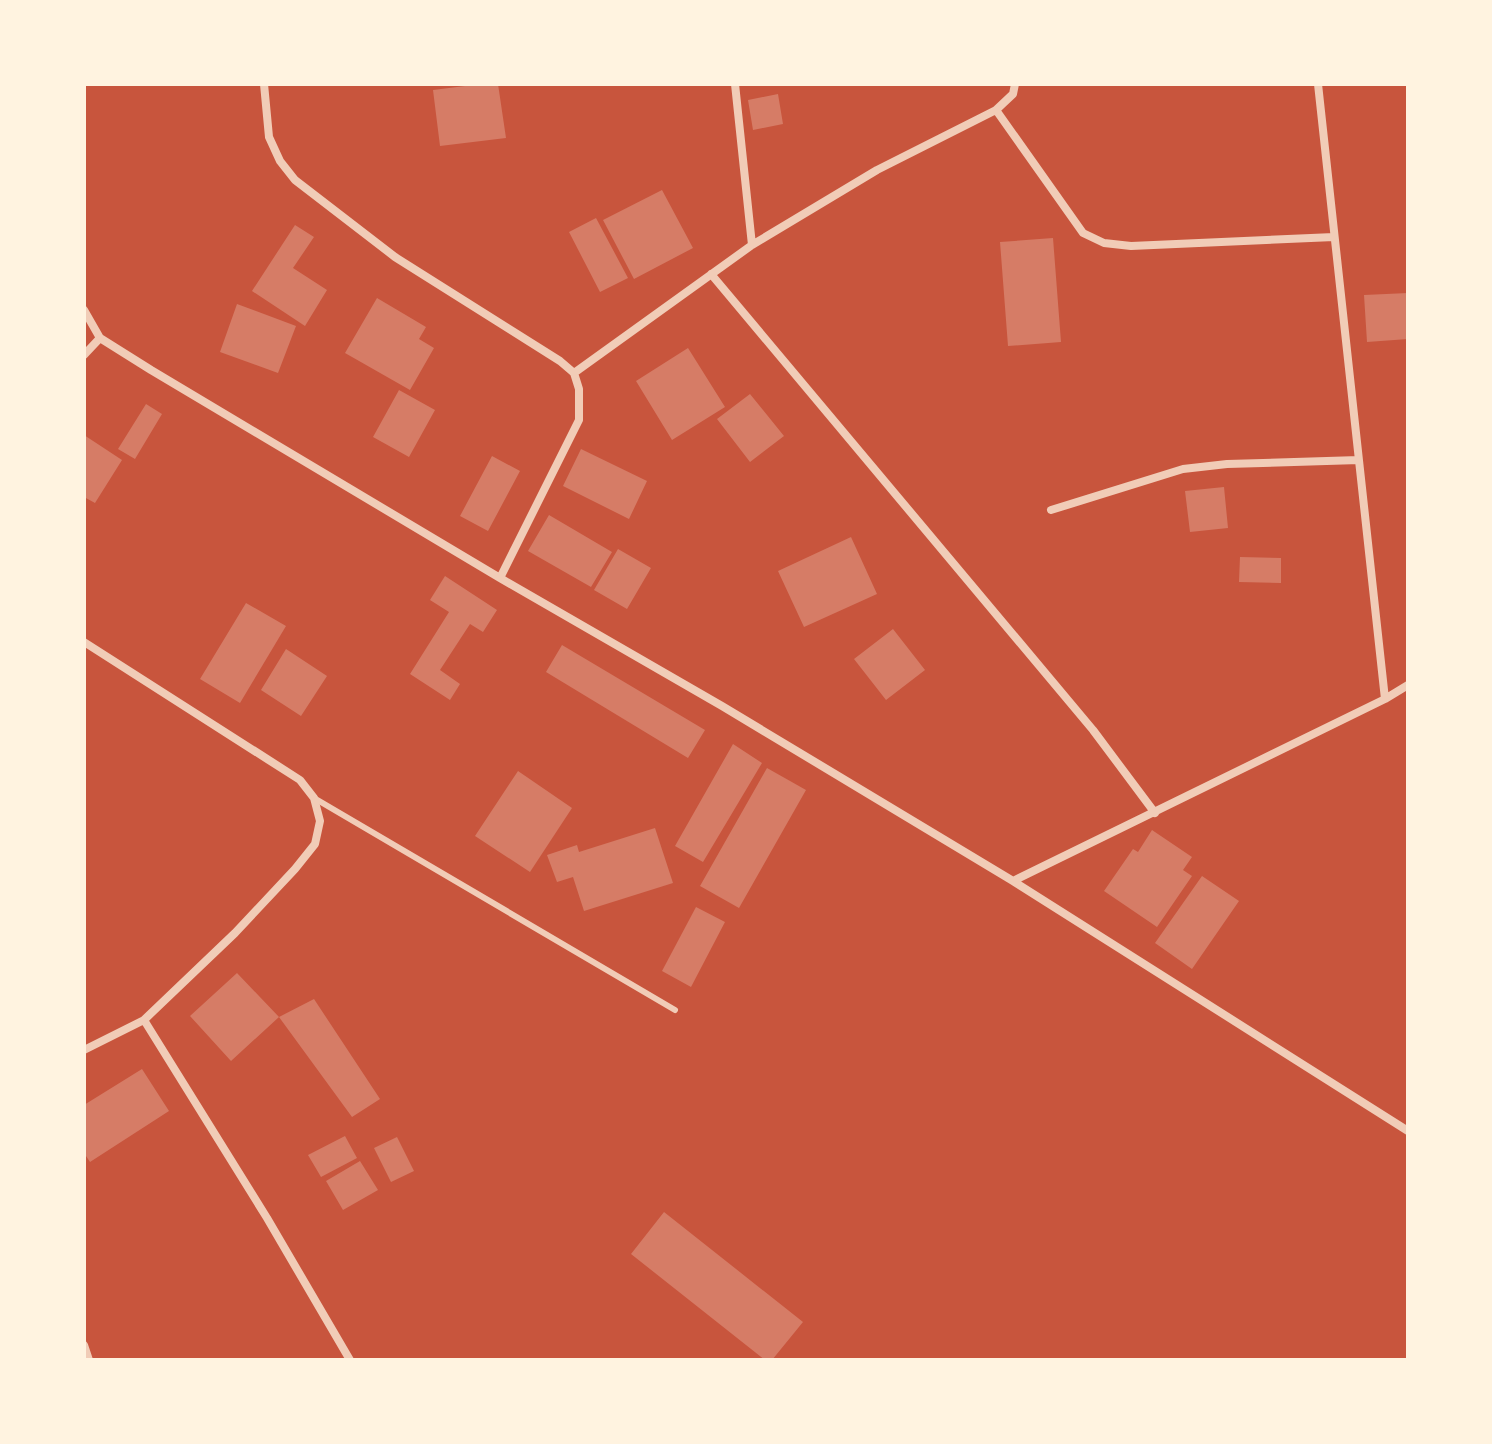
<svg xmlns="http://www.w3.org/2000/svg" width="1492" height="1444" font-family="'Zilla Slab',serif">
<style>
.building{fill:#d67c66}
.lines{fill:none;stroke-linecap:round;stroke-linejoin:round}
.service{stroke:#f1ccb7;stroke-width:6}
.minor{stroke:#f1ccb7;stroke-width:8}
</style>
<rect width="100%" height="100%" fill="#c8553d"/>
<path class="building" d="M481,84H498L506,138L440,146L433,90Z
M778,94L783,124L753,130L748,100Z
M662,190L693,248L634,279L603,220Z
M596,218L628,278L600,292L569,232Z
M295,225L314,237L293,268L327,290L305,326L252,291Z
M1053,238L1061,342L1008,346L1000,242Z
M1408,293V339L1367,342L1364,295Z
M377,298L426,327L419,339L434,348L410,390L345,353Z
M237,304L296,326L278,373L220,352Z
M688,348L725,407L672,440L636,381Z
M399,390L435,410L409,457L373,437Z
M750,394L784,436L750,462L717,419Z
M146,404L162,414L135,459L118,449Z
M84,435L122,460L95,503L84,497Z
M581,449L647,481L629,519L563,486Z
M492,456L520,471L488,531L460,516Z
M1224,487L1228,528L1190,532L1185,491Z
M549,515L612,552L591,587L528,551Z
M851,537L877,594L804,627L778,571Z
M618,549L651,568L627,609L594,590Z
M1240,557L1281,558V583L1239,582Z
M445,576L497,610L483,632L470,624L440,670L460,684L450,700L410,674L449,612L430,600Z
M246,603L286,626L240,703L200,679Z
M893,629L925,670L886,700L854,659Z
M562,645L705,730L688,758L546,672Z
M286,649L327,676L301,716L261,690Z
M733,744L762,763L703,862L675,846Z
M767,768L806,790L739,908L700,886Z
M518,771L572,808L530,872L475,836Z
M655,828L673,883L584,911L573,877L557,882L547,855L577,845L579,852Z
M1152,830L1192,857L1183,870L1192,876L1157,927L1104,891L1133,849L1138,852Z
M1202,876L1239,901L1192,969L1155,943Z
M696,907L725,922L691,987L662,971Z
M237,973L279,1017L231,1061L190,1016Z
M314,999L380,1099L352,1117L279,1017Z
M142,1069L169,1111L90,1162L84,1153V1105Z
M345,1136L357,1158L321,1177L308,1155Z
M397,1137L414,1171L391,1182L374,1148Z
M360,1161L378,1190L343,1210L326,1181Z
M664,1212L803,1322L772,1360H765L631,1254Z"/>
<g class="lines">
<path class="service" d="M314,798L675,1010"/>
<path class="minor" d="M264,84L269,137L280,161L295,180L395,257L560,361L574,373
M735,84L752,245
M1318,84L1385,699
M996,110L1083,233L1104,243L1131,246L1334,237
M711,274L1093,730L1155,813
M84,310L100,338L151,370L500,578L722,706L1013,881L1408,1131
M84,355L100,338
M1051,510L1183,469L1227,464L1359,460
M500,578L579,420V389L574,373L752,245L877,170L996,110L1013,94L1015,84
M84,642L300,780L314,798L320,821L315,844L295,869L235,933L144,1020
M1013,881L1385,699L1408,685
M84,1050L144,1020L267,1218L350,1360
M84,1345L89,1360"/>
</g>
<rect width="1492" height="1444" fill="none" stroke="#fff3e0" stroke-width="172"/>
</svg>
